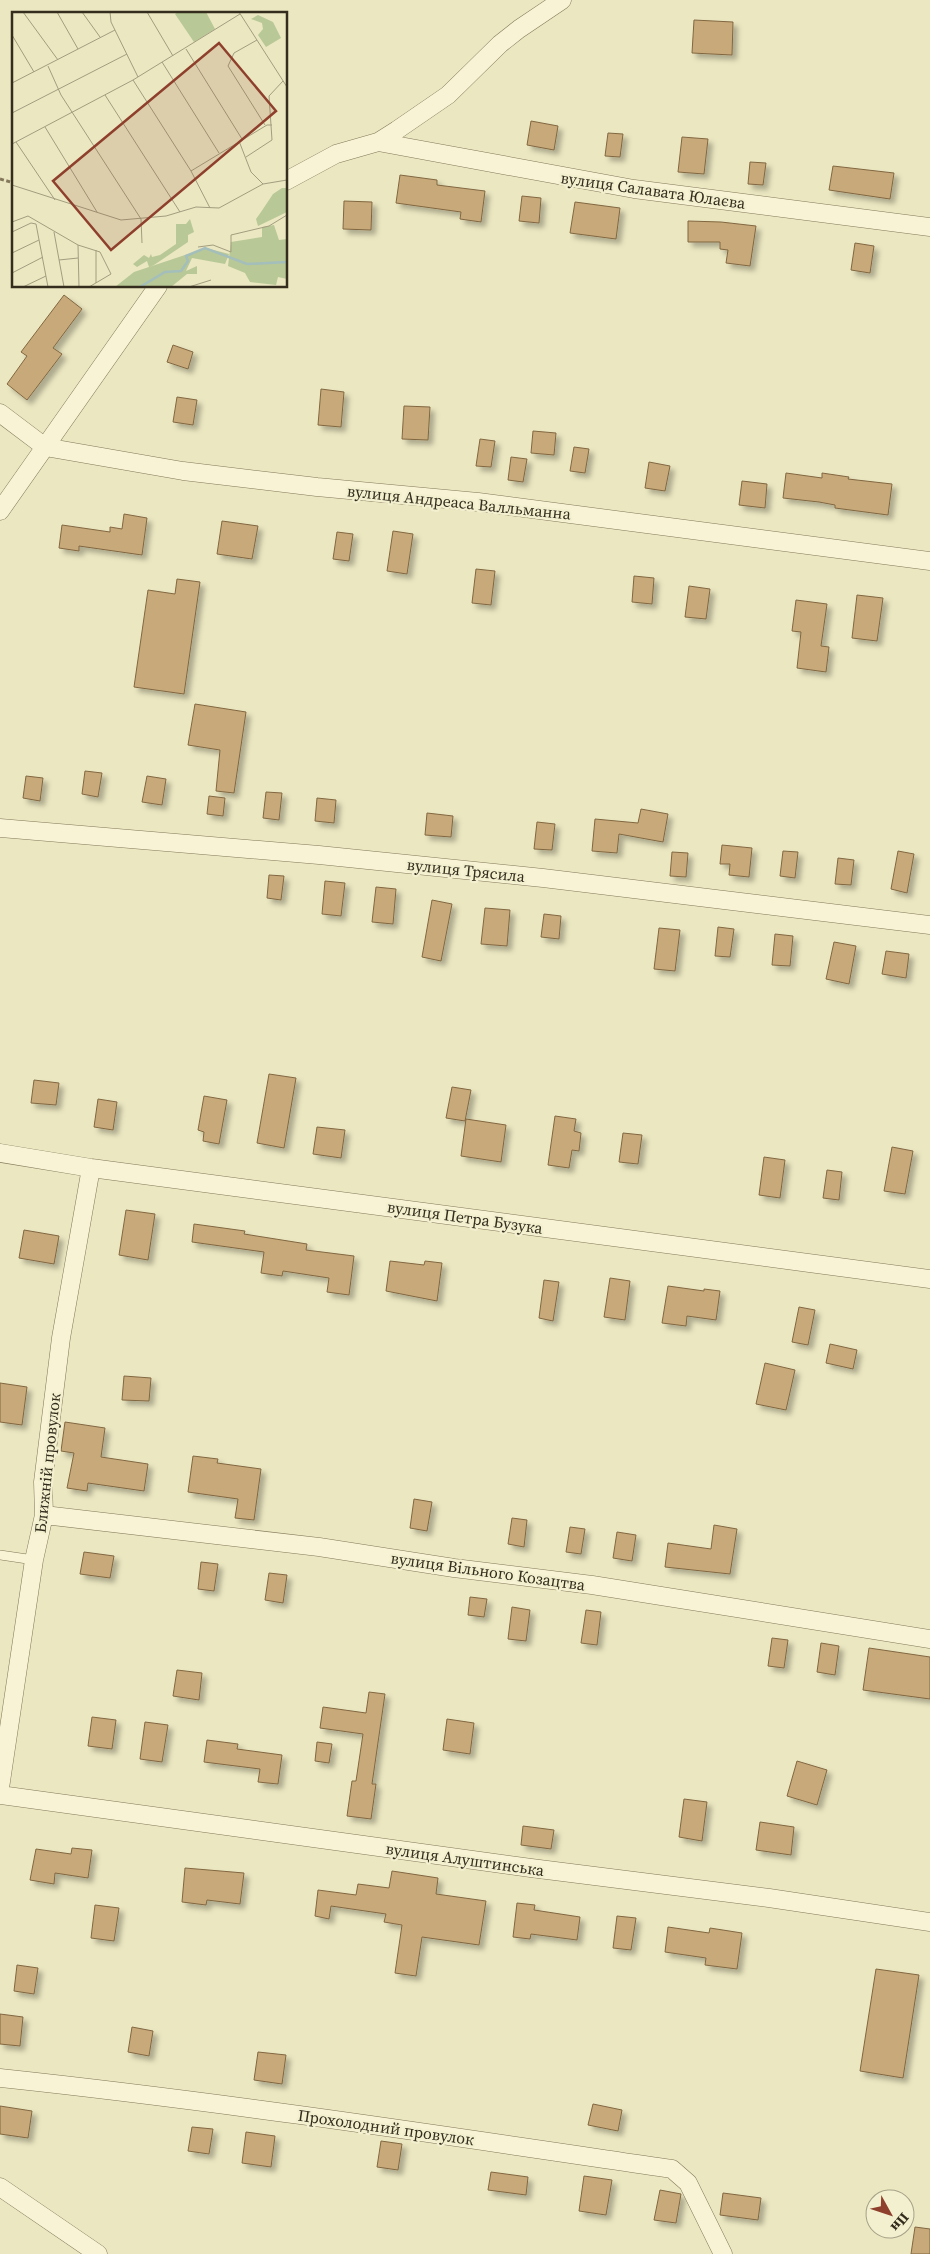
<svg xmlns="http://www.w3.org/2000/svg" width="930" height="2254" font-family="'Source Serif 4',serif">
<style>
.building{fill:#c8a979;stroke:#816741;filter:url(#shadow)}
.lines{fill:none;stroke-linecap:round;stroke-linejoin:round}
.service-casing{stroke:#84785a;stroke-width:10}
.minor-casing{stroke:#84785a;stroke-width:19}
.path{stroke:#84785a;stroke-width:3;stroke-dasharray:4 2.5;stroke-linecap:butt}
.service{stroke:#f7f3d4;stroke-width:9}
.minor{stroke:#f7f3d4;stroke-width:18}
.labels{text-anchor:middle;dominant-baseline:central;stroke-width:4.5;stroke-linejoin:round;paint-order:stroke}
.street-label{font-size:16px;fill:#342d1d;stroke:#f3f0d0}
.inset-river{fill:none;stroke:#a3bebb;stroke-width:2.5}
.inset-road{fill:none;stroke:#a29d7f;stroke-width:1}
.view{fill:#8f402d;fill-opacity:0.15;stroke:#8f402d;stroke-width:2.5}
.inset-edge{fill:none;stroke:#342d1d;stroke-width:2.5}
</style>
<defs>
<filter id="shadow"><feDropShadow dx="4.5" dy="4.5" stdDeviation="2.5" flood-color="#0004"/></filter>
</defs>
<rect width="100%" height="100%" fill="#ebe7c1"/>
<path class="building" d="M694,20L733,22L732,55L692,53Z
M531,121L558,126L554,150L527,145Z
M608,133L623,134L620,157L605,156Z
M682,137L708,139L704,174L678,172Z
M750,162L766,163L763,185L748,184Z
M833,166L894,173L890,199L829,190Z
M400,175L437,180V185L485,191L481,222L460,219L461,212L396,203Z
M522,196L541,198L539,223L519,221Z
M344,201L372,202L371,230L343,229Z
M575,202L620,208L616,239L570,233Z
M688,221L721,222L756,226L750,266L726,263L728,250L720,249V242H688Z
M855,243L874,246L870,273L851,270Z
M64,295L82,309L53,348L62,354L27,400L7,384L27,356L21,352Z
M173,345L193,352L188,369L167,362Z
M321,389L344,392L341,427L318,425Z
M177,397L197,400L193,425L173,422Z
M404,406L430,407L428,440L402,439Z
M533,431L556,433L554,455L531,453Z
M480,439L495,441L491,467L476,466Z
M574,447L589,449L585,473L570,471Z
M511,457L527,459L523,482L508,480Z
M649,462L670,466L665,491L645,488Z
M786,473L822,478V473L849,477L848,479L892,484L888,515L835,508V505L819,502L783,498Z
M742,481L767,484L765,508L739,505Z
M124,514L147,518L142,555L79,546V551L59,548L62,525L110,532V527L122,529Z
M222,521L258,526L252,559L217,554Z
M393,531L413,534L407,574L387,571Z
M337,532L353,534L349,561L333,559Z
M476,569L495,571L491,605L472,603Z
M634,576L654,578L652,604L632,602Z
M177,579L200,582L184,694L134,687L148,590L175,594Z
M689,586L710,589L706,619L685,617Z
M857,595L883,598L877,641L852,638Z
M796,600L827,604L821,646L829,647L826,672L797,668L801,632L792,631Z
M195,704L246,712L234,793L216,791L220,750L188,745Z
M85,771L102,773L98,797L82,794Z
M26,776L43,778L40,801L23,798Z
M147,776L166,779L162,805L142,802Z
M266,792L282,793L279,820L263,818Z
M209,796L225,798L223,816L207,814Z
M317,798L336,800L334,823L315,821Z
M641,809L668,814L663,842L619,834L617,853L592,851L595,819L638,823Z
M427,813L453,816L451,837L425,835Z
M537,822L555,824L552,850L534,849Z
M722,845L752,848L749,877L729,875L730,864H720Z
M783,851L798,852L795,878L780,876Z
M898,851L914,854L907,893L891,889Z
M672,852L688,853L686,877L670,876Z
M838,858L854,860L851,885L835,884Z
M269,875L284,876L281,900L267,898Z
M325,881L345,883L341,916L322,914Z
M376,887L396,889L393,924L372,922Z
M432,900L452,904L441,961L422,957Z
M485,908L510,910L507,946L481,944Z
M544,914L561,916L559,939L541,937Z
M718,927L734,929L730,957L715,956Z
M659,928L680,930L675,971L654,969Z
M775,934L793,936L790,966L772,965Z
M834,942L856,946L849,984L826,979Z
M886,951L909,954L906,978L882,974Z
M269,1074L296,1078L284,1148L257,1143Z
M34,1080L59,1083L56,1105L31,1103Z
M452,1087L471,1090L465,1121L446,1118Z
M204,1096L227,1100L219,1144L203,1141L204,1132L198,1130Z
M98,1099L117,1102L113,1130L94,1127Z
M555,1116L576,1119L574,1131L581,1133L579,1151L572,1150L569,1168L548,1165Z
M466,1119L506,1125L501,1162L461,1156Z
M317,1127L345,1130L341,1158L313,1154Z
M623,1133L642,1135L638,1164L619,1162Z
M892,1147L913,1151L905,1194L884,1191Z
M764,1157L785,1160L780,1198L759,1195Z
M827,1170L842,1172L839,1200L823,1198Z
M126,1210L155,1214L148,1260L119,1255Z
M194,1224L245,1231L244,1234L307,1244L306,1250L354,1256L349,1295L327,1292L329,1278L283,1271L282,1276L261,1273L264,1252L192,1242Z
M24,1230L59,1236L54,1264L19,1258Z
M390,1261L424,1265L425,1261L442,1263L437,1301L386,1291Z
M610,1278L630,1281L625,1320L604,1317Z
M544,1280L559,1282L553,1321L539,1318Z
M668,1286L704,1291V1289L720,1291L716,1320L687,1316L686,1326L662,1323Z
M799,1307L815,1310L808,1345L792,1342Z
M830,1344L857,1350L853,1369L826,1363Z
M765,1363L795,1370L786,1410L756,1404Z
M124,1376L151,1378L149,1401L122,1400Z
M0,1383L27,1387L22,1425L0,1422Z
M65,1422L105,1428L101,1457L148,1464L144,1491L88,1483L87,1491L67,1488L74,1453L61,1451Z
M193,1456L218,1459L217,1463L261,1469L254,1520L235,1518L238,1499L188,1492Z
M414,1499L432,1502L427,1531L410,1528Z
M512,1518L527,1520L524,1547L508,1544Z
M714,1525L737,1529L730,1574L665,1567L668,1543L711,1549Z
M570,1527L585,1529L581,1554L566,1552Z
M617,1532L636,1535L632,1561L613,1558Z
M84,1552L114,1556L110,1578L80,1574Z
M201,1562L218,1564L214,1591L198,1589Z
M269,1573L287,1575L283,1603L265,1600Z
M470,1597L487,1599L484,1617L468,1615Z
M512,1607L530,1610L526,1641L508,1639Z
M586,1610L601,1612L597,1645L581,1643Z
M772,1638L788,1640L784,1668L768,1666Z
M821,1643L839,1646L835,1675L817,1672Z
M869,1648L930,1657V1699L863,1690Z
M177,1670L202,1673L199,1700L173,1696Z
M369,1692L385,1694L372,1784H376L371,1819L347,1816L352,1781H356L363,1734L320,1728L323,1707L366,1713Z
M92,1717L116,1720L112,1749L88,1746Z
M447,1719L474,1723L470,1754L443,1750Z
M145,1722L168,1725L162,1762L140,1759Z
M207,1740L238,1744L237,1749L282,1755L278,1784L258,1782L260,1769L204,1762Z
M317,1742L332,1744L329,1763L315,1761Z
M797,1761L827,1770L817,1805L787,1796Z
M684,1799L707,1802L702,1841L679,1837Z
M760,1822L794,1827L791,1855L756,1850Z
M523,1826L554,1830L551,1849L521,1845Z
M72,1848L92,1850L88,1878L55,1873L54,1884L30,1880L36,1849L71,1854Z
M185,1868L244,1873L240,1904L207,1900L206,1905L182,1902Z
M392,1871L438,1878L436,1894L486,1901L479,1945L422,1937L416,1976L395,1973L402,1925L384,1922L386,1914L331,1906L329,1919L315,1916L318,1890L356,1895L358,1884L389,1888Z
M517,1903L535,1905L534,1910L580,1917L577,1940L531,1934L530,1939L513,1937Z
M95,1905L119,1908L114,1941L91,1938Z
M617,1916L636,1918L631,1950L613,1948Z
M668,1927L709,1933L710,1928L742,1933L737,1969L705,1965L706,1958L665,1952Z
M17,1965L38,1968L34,1994L14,1991Z
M876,1969L919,1975L903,2078L860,2071Z
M0,2014L23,2017L20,2046L0,2044Z
M132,2027L153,2031L149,2056L128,2052Z
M258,2052L286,2055L282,2084L254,2080Z
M593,2104L622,2110L618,2131L588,2125Z
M0,2106L32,2111L28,2138L0,2134Z
M192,2127L213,2129L209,2154L188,2151Z
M246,2132L275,2136L271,2167L242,2163Z
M381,2141L402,2144L398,2170L377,2167Z
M491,2172L528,2177L526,2195L488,2190Z
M584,2176L612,2180L606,2215L579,2211Z
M660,2190L681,2194L676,2223L654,2220Z
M723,2193L761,2198L758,2220L720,2215Z
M915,2227L930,2229V2254H911Z"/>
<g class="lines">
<defs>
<path id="service" d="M0,1555L34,1560"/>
<path id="minor" d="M378,142L634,189L930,227
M286,181L336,154L378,142L397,130L448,95L500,44L519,29L562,0
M0,413L45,447L183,471L317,487L478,502L930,561
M0,511L158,286
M0,828L319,855L543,878L930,925
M0,1153L91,1168L930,1279
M44,1515L319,1547L454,1568L592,1585L930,1639
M0,1788L34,1560L44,1515L43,1482L61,1338L91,1168
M0,1795L531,1868L769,1898L930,1922
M0,2078C225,2102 448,2136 672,2169L688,2183L723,2254
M0,2187L98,2254"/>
</defs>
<use href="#service" class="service-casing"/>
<use href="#minor" class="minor-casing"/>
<path class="path" d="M0,179L14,183"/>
<use href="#service" class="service"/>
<use href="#minor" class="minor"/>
</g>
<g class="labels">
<g class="street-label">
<text transform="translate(653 190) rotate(8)">вулиця Салавата Юлаєва</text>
<text transform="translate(459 502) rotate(6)">вулиця Андреаса Валльманна</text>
<text transform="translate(466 870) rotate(6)">вулиця Трясила</text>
<text transform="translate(465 1217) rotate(8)">вулиця Петра Бузука</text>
<text transform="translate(47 1463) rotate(-84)">Ближній провулок</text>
<text transform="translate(488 1571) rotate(8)">вулиця Вільного Козацтва</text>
<text transform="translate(465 1859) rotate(8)">вулиця Алуштинська</text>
<text transform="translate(386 2127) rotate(8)">Прохолодний провулок</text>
</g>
</g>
<g transform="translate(12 12)">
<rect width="275" height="275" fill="#ebe7c1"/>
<path d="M166,0H194L203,17L182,30L163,2ZM246,3L261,10L269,26L254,35L246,23L251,17L250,11L239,7ZM270,176H275V200L246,214L244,207L249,200L261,182ZM178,207L182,220L176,223V230L142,253L137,255L135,249L125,255L121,252L132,243L137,246L139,242L140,245L148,243L164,232V212H174ZM262,213L267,228L275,227V267L266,265L264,273L238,270L233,261L216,254L219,230L250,225V215ZM194,236L217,242L213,252L180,246L174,259L185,254V262H175L159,275H103L122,260Z" fill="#b8c896"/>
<path class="inset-river" d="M128,275L153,260L169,259L176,249L174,244L193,236L235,252L275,250"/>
<path class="inset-road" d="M11,0L46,48M45,0L66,37M70,0L88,25M98,0L99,10L126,65M135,0L161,44M227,0L275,75M0,23L22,60M245,28L222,41L216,54L253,113M174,37L230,127M150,50L207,141M36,54L49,83L129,207L130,231M121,68L179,159L198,196M0,71L103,18M93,83L168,200M0,101L115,42M33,115L85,200M227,129L239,160L251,172M4,130L43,188M0,132L121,68L228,2M234,145L260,128L257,84L271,69M179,159L255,113H260M0,173L109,208L154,204L184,195L207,196L251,172L275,168M0,210L16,204L66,233L88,240L99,262L77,275M0,220L19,211L24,212L36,275M42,220L52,275M66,233L67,275M186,235L201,233L219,240V223L257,214L275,203M84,238V271M0,241L27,228M47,248L66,246M0,261L31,245M11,275L34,264M177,275L199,268"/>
<path class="view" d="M207,31L264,99L99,238L41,169Z"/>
<rect width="275" height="275" class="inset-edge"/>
</g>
<g transform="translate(890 2214) rotate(130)"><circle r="24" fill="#f3f0d0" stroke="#a7a288"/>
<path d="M0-4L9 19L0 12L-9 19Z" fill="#8f402d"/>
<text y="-8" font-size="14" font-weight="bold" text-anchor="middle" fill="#342d1d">Пн</text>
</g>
</svg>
